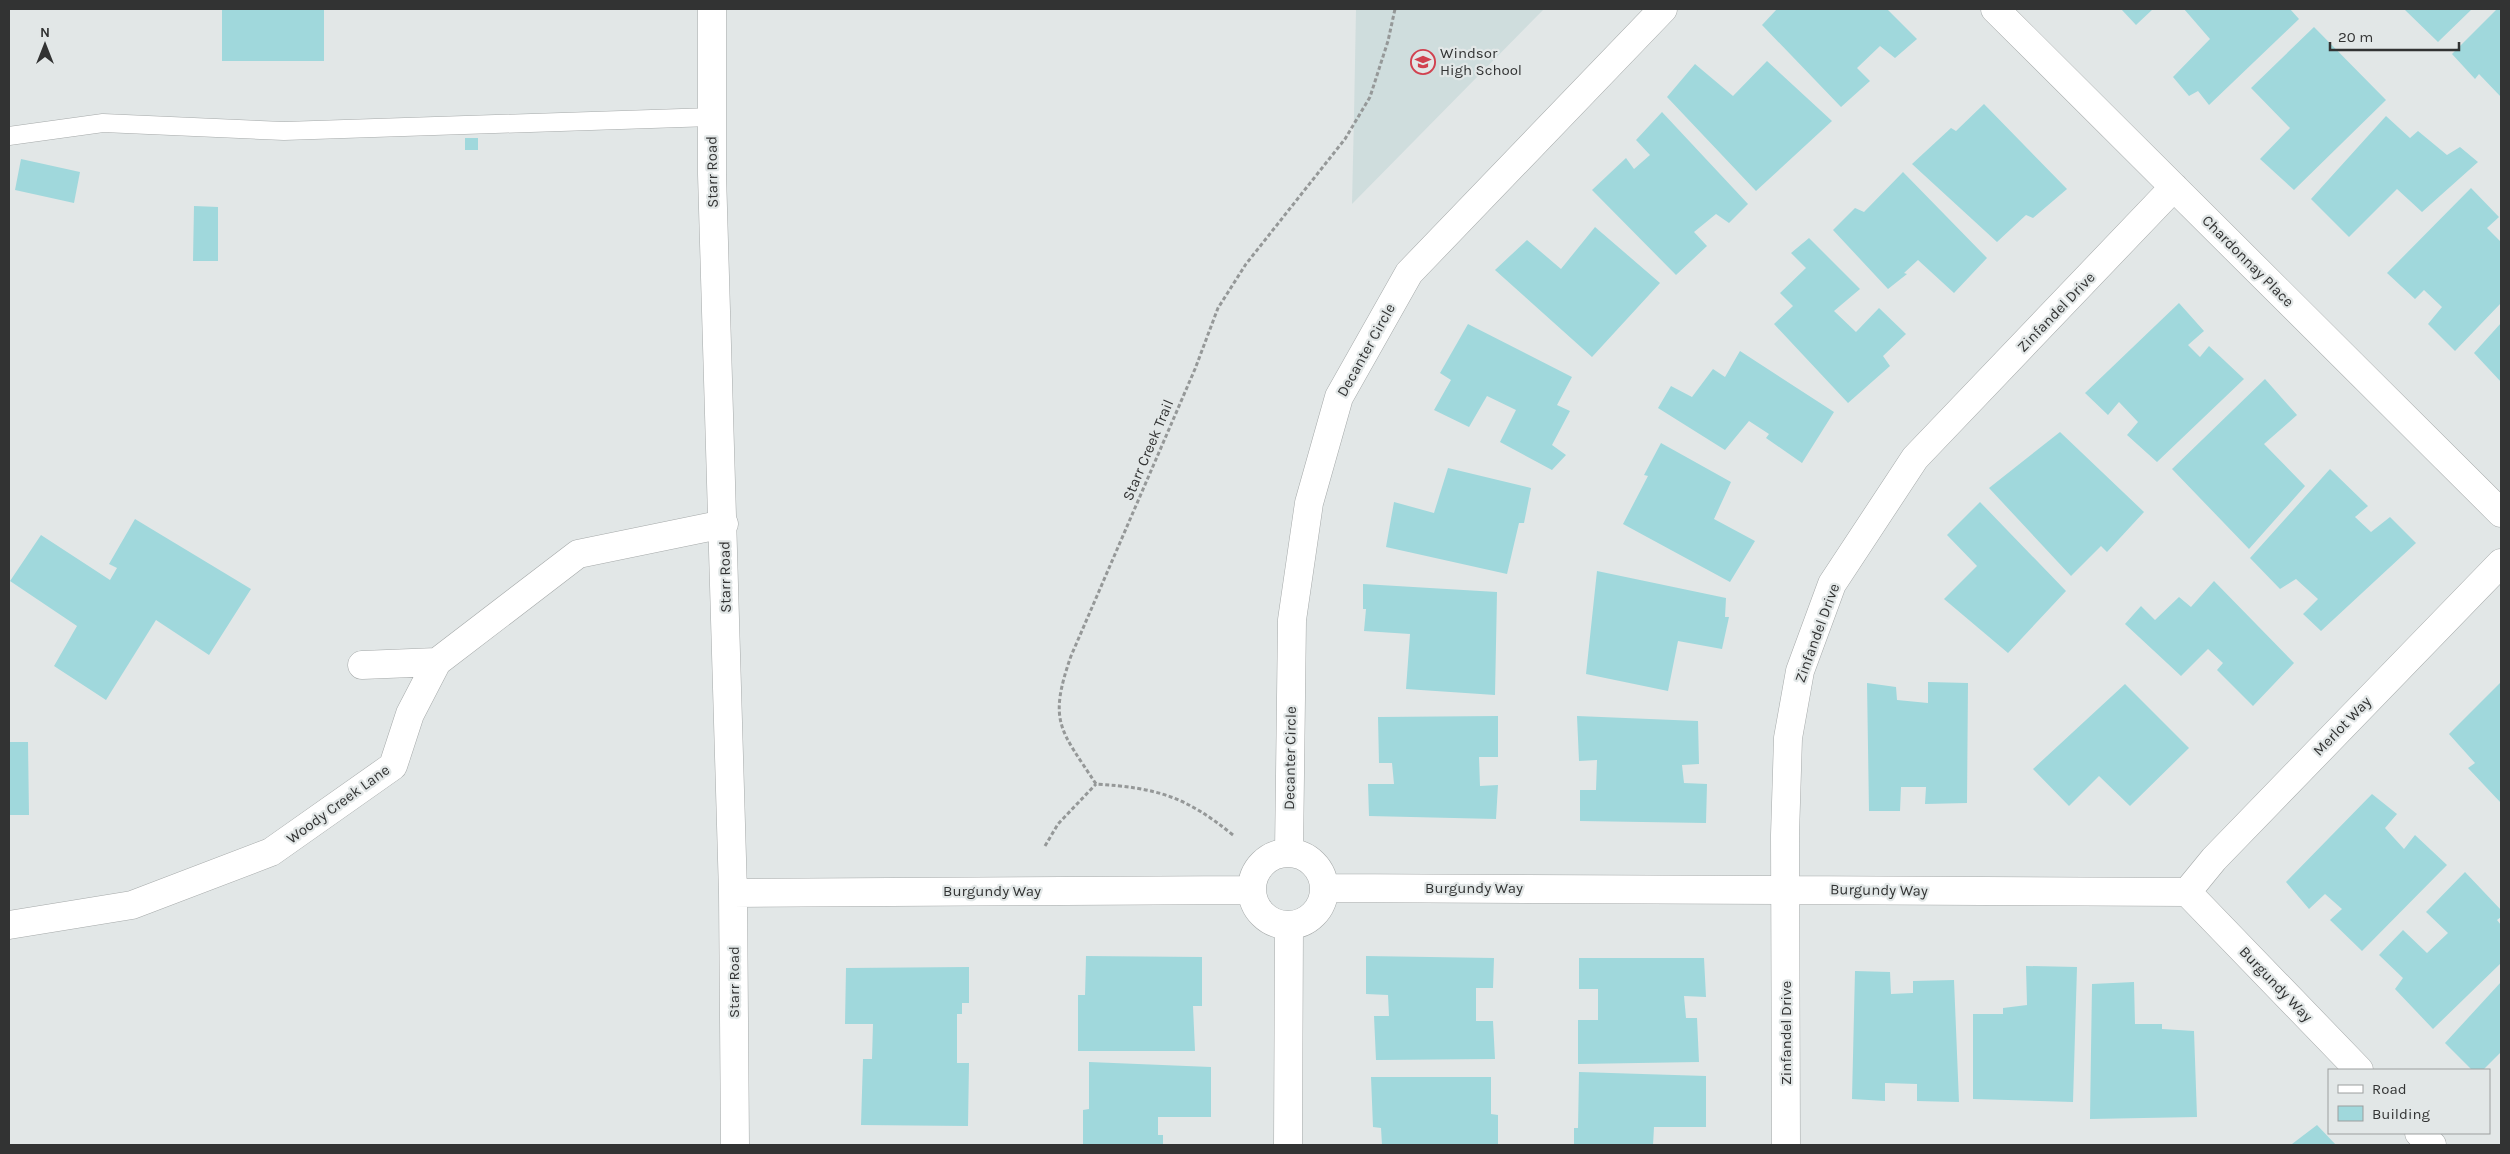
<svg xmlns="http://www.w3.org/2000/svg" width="2510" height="1154" font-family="Karla,sans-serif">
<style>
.built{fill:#cfdddd}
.building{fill:#a0d8dc}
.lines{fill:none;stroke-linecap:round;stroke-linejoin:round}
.service-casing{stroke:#a5a9a9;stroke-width:19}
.minor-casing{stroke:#a5a9a9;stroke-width:29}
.path{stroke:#959898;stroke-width:3;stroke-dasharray:4 2.5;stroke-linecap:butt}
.service{stroke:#fff;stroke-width:18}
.minor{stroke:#fff;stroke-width:28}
.labels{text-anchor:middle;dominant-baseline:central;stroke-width:4.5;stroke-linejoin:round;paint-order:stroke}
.poi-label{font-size:15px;fill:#323333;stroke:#e2e7e7;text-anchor:start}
.street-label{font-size:15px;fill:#323333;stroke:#e2e7e7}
</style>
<rect width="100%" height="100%" fill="#e2e7e7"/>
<path class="built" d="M1356,9H1544L1352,204L1354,116Z"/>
<path class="building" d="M222,9H324V61H222Z
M1777,9H1887L1917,39L1895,58L1880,46L1857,68L1870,81L1841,107L1762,25Z
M2121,9H2153L2136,25Z
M2184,9H2290L2299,19L2209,105L2198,91L2189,96L2173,77L2210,39Z
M2404,9H2472L2438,42Z
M2497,9H2501V97L2479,74L2475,79L2452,54Z
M2314,27L2386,100L2294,190L2260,159L2290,128L2251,88Z
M1767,61L1832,121L1756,191L1667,97L1695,64L1733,96Z
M1984,104L2067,189L2033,218L2026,215L1997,242L1912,164L1951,128L1956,131Z
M1662,112L1748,204L1729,223L1716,214L1694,232L1707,246L1676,275L1592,190L1626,158L1634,169L1650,155L1636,140Z
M2386,116L2410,138L2418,131L2447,155L2460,147L2478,162L2422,212L2397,189L2349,237L2311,199Z
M465,138H478V150H465Z
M21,159L80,172L74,203L15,190Z
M1903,172L1987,258L1954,293L1918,260L1904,273L1907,274L1888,289L1833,230L1855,208L1864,212Z
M2471,188L2499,217L2487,228L2501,242V303L2455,351L2428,324L2442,307L2424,290L2415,299L2387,273Z
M194,206L218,207V261H193Z
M1595,227L1660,283L1592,357L1495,270L1527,240L1561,269Z
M1809,238L1860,289L1834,311L1856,332L1879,308L1906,334L1883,356L1890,366L1848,403L1774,324L1793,306L1780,293L1806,268L1791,253Z
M2179,303L2204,331L2188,345L2200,357L2209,346L2244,379L2157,462L2127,435L2138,422L2119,402L2108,415L2085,393Z
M2501,323V382L2474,353Z
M1468,324L1572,377L1557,405L1570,411L1552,445L1566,455L1552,470L1500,442L1516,410L1487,396L1469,427L1434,410L1451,380L1440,373Z
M1740,351L1834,412L1802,463L1766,438L1769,434L1749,421L1725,450L1658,408L1671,386L1692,397L1713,369L1725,377Z
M2265,379L2297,415L2264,444L2305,486L2249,549L2172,469Z
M2060,432L2144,512L2107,552L2101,546L2071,576L1989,488Z
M1661,443L1731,482L1714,519L1755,541L1730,582L1623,524L1648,476L1644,475Z
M1448,468L1531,488L1524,523H1519L1507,574L1386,547L1394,502L1434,513Z
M2330,469L2368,506L2355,517L2371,532L2390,517L2416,543L2321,631L2303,614L2318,599L2296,579L2280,589L2250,558Z
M1980,502L2066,591L2008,653L1944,599L1977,566L1947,535Z
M135,519L251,589L209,655L156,620L106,700L54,666L77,626L10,581L41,535L110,580L117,568L109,564Z
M1597,571L1726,598L1725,617H1729L1722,649L1678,641L1668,691L1586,674Z
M2214,581L2294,663L2253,706L2217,670L2223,663L2208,649L2181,676L2125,624L2141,606L2155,620L2179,597L2191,607Z
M1363,584L1497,592L1495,695L1406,689L1410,634L1364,631L1366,609H1363Z
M1928,682L1968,683L1967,803L1925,804L1926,787H1901L1900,811H1869L1867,683L1896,687L1897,700L1928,703Z
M2501,682V803L2468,768L2475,763L2449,734Z
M2125,684L2189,748L2130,806L2099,776L2069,806L2033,769Z
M1498,716V757H1479L1480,786L1498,785L1496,819L1369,816L1368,784H1394L1392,763H1379L1378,717Z
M1577,716L1698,721L1699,764L1682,765L1684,783L1707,784L1706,823L1580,821V790H1596L1597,760L1579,761Z
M9,742H28L29,815H9Z
M2372,794L2397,814L2385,828L2404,849L2415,835L2447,865L2362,951L2330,920L2342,909L2325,894L2309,909L2286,882Z
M2465,872L2501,910V917L2497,920L2501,925V963L2433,1029L2395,989L2403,978L2379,955L2403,930L2427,953L2448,933L2426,912Z
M1086,956L1202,957V1006H1193L1195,1051H1078V995H1085Z
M1366,956L1494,958L1493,988H1476V1021H1493L1495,1059L1376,1060L1374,1016H1389L1388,995L1366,994Z
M1579,958H1704L1706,997L1684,996L1686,1018H1697L1699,1062L1578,1064V1020H1598V989H1579Z
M2026,966L2077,967L2073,1102L1973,1099V1014H2003V1008L2027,1005Z
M969,967V1003H962V1014H957V1063H969L968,1126L861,1125L863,1059H872L873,1024H845L846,968Z
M1855,971L1890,972L1891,994L1913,993V981L1954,980L1959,1102L1917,1101V1084L1885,1083V1101L1852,1099Z
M2134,982L2135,1024H2162V1029L2194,1031L2197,1117L2090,1119L2092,984Z
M2501,982V1052L2483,1070H2472L2445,1043Z
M1089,1062L1211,1067V1117H1158V1135H1163V1145H1083V1110L1089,1109Z
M1579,1072L1706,1076V1127H1654L1653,1145H1574V1128H1578Z
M1371,1077H1491V1114L1498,1115V1145H1382L1381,1128L1373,1127Z
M2317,1125L2336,1145L2292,1144Z"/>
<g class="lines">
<defs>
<path id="service" d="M9,136L103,123L284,131L712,117"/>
<path id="minor" d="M712,9V174L733,893L735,1145
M1995,9L2501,513
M362,665L437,662
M1289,852L1292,620L1309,503L1339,397L1409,273L1663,9
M1252 889a36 36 0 1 1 72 0a36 36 0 1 1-72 0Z
M1325,888L2187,892L2359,1070
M2187,892L2214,859L2501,563
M733,893L1251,890
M9,925L132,905L271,852L393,766L410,714L437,662L578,554L724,524
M2419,1133L2432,1145
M1288,1145L1289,925
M1786,1145L1785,835L1788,738L1800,671L1832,584L1915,458L2174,187"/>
</defs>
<use href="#service" class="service-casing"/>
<use href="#minor" class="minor-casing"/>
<path class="path" d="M1233,835C1185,796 1157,788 1096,784C1060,729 1048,722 1071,656L1195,369L1218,308L1246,264L1345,139L1370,97L1388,41L1395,9
M1045,846L1058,824L1096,784"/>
<use href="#service" class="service"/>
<use href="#minor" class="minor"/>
</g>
<defs>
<symbol id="school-ring" viewBox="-11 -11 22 22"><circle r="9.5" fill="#e2e7e7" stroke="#d1414f" stroke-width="1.5"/><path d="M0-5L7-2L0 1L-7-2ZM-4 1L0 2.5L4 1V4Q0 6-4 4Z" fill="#d1414f"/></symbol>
</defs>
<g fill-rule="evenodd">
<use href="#school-ring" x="1409" y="48" width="28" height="28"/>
</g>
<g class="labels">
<g class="poi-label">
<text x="1440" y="53">Windsor<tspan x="1440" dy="17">High School</tspan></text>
</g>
<g class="street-label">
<text transform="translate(712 172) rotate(-91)">Starr Road</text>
<text transform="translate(2248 261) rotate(45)">Chardonnay Place</text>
<text transform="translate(2056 312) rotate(-46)">Zinfandel Drive</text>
<text transform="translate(1366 350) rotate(-61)">Decanter Circle</text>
<text transform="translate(1148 450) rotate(-67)">Starr Creek Trail</text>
<text transform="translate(725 577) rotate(-91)">Starr Road</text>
<text transform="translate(1817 633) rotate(-70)">Zinfandel Drive</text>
<text transform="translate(2342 726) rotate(-46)">Merlot Way</text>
<text transform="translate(1290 758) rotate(-89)">Decanter Circle</text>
<text transform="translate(338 804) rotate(-36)">Woody Creek Lane</text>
<text x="1474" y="888">Burgundy Way</text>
<text transform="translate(1879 890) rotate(1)">Burgundy Way</text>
<text x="992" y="891">Burgundy Way</text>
<text transform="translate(734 982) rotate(-90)">Starr Road</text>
<text transform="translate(2276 984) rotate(46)">Burgundy Way</text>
<text transform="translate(1786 1033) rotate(-90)">Zinfandel Drive</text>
</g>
</g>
<rect width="2510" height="1154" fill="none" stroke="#323333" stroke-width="20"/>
<rect x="2328" y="1069" width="162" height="65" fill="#e2e7e7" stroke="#9c9f9f"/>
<rect x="2338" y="1085" width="25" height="8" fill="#ffffff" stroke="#9c9f9f"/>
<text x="2372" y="1094" font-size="15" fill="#323333">Road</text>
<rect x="2338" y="1106" width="25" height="15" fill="#a0d8dc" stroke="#9c9f9f"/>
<text x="2372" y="1119" font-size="15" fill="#323333">Building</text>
<g transform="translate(45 45)" stroke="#e2e7e7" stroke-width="4" paint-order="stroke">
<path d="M0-4L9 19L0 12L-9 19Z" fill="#323333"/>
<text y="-8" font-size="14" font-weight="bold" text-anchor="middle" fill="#323333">N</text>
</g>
<path d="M2330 42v8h129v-8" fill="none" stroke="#323333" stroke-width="2.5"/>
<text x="2338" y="42" font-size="15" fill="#323333" stroke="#e2e7e7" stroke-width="4" paint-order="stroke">20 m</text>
</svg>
